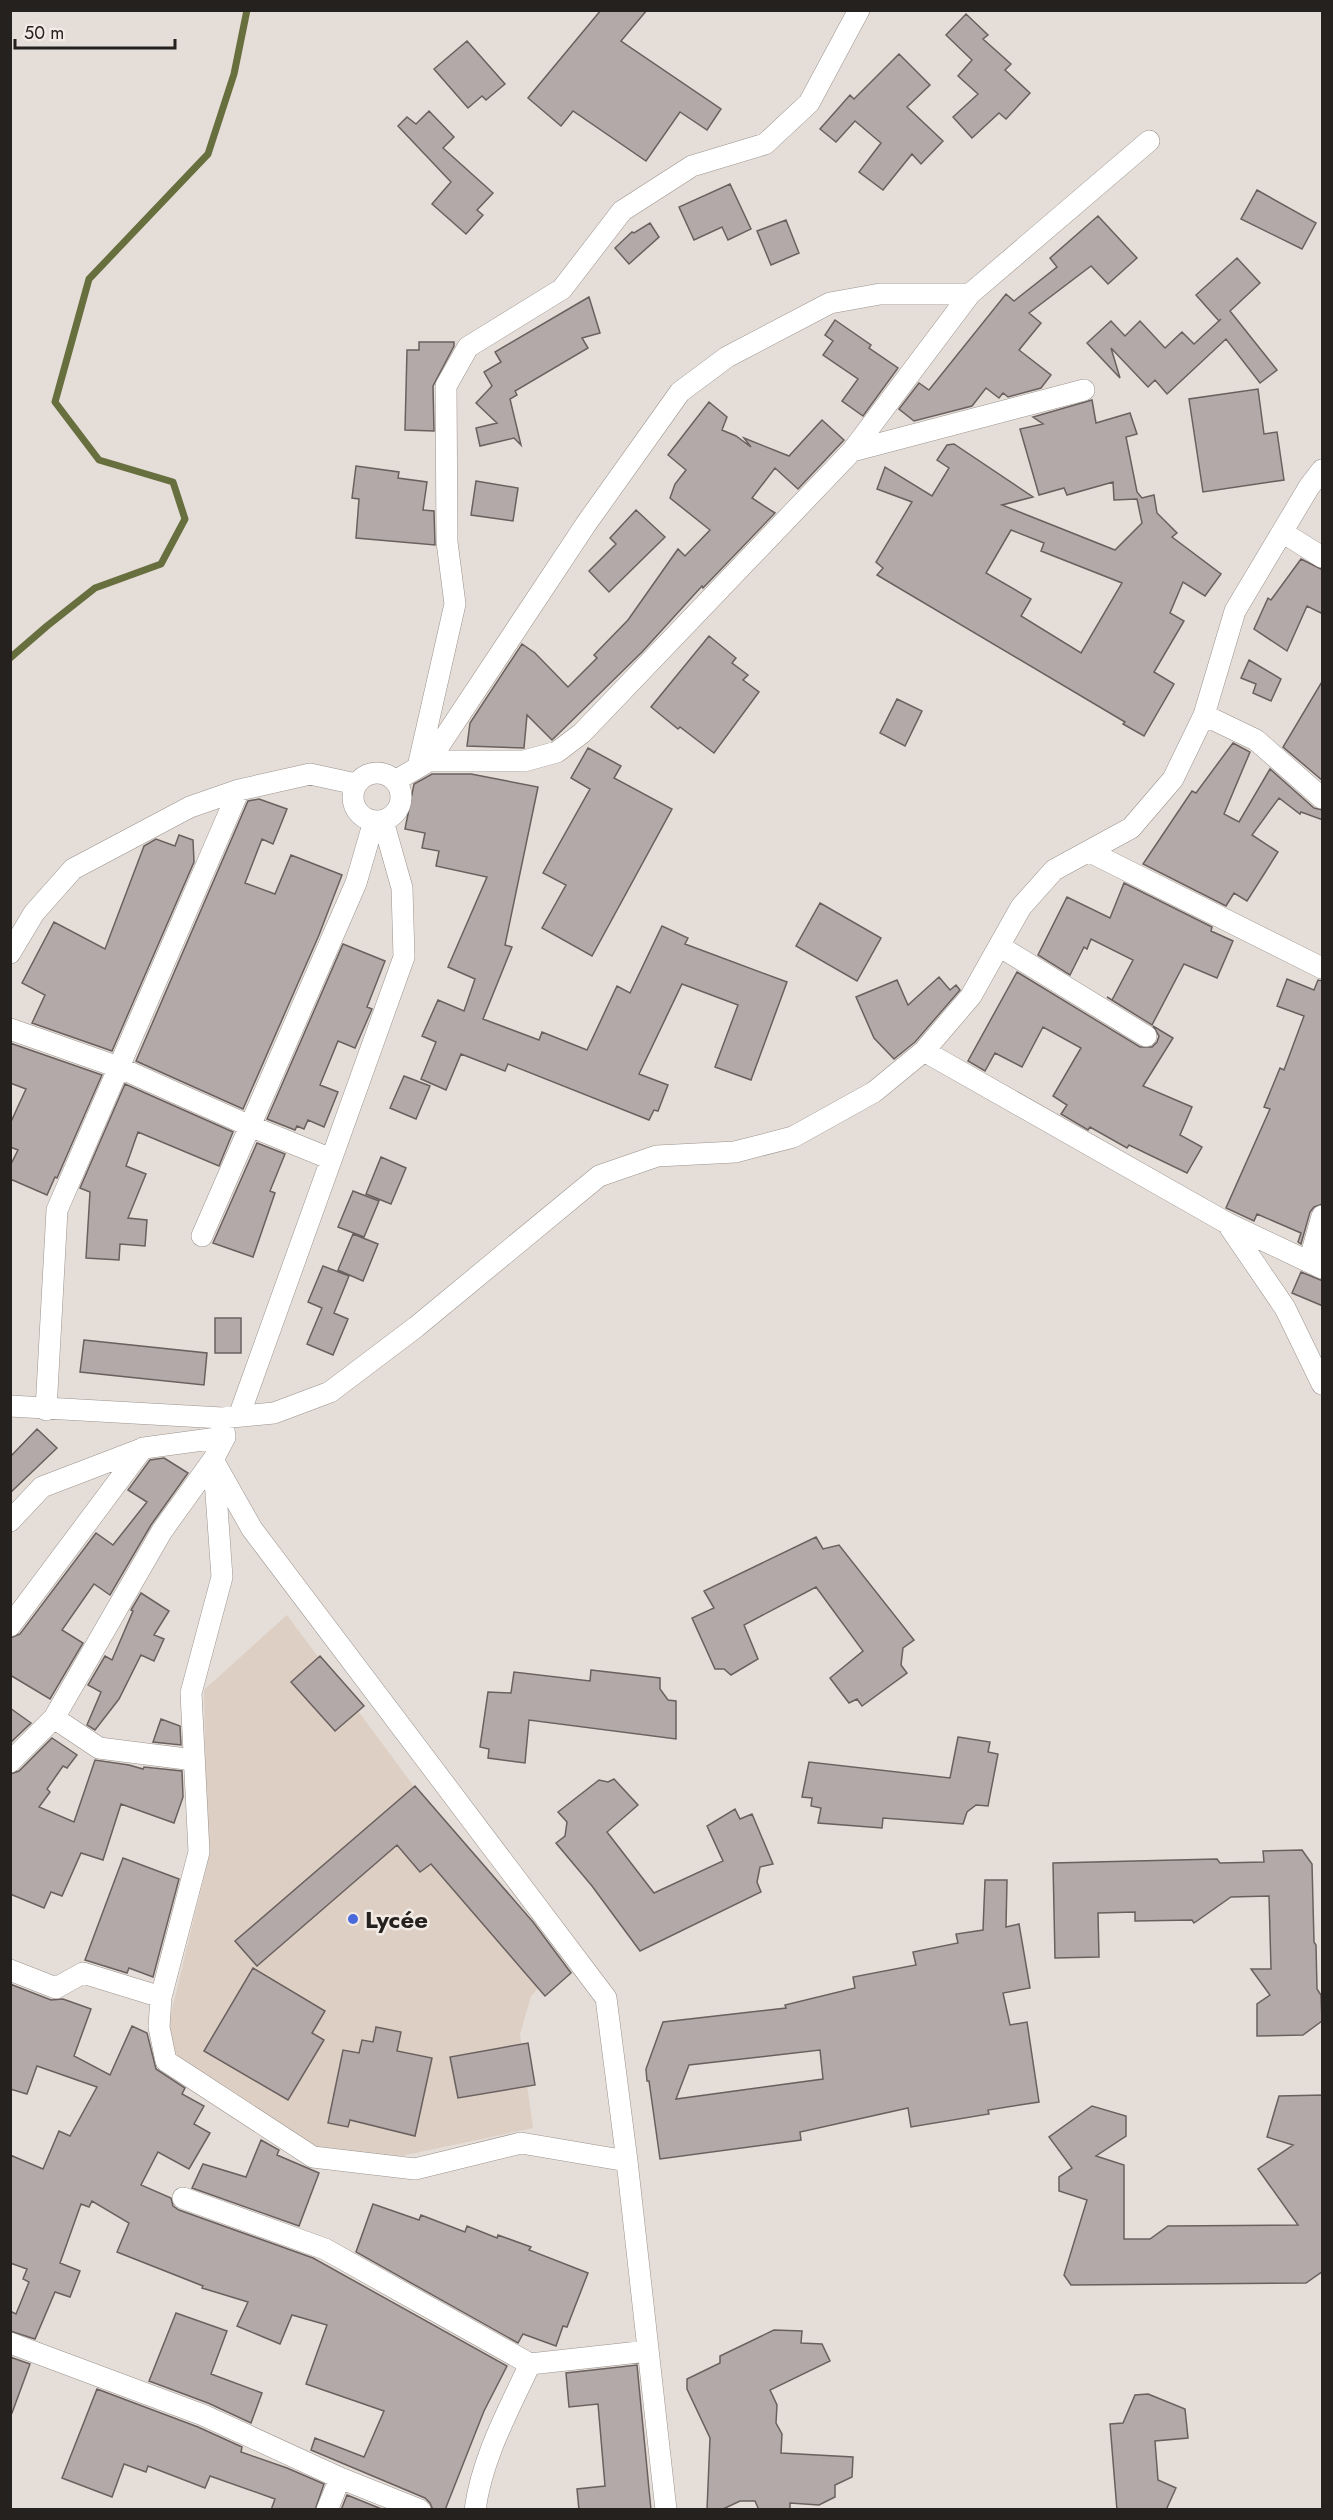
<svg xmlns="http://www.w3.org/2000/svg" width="1333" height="2520" font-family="Jost,sans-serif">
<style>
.built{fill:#ddcfc4}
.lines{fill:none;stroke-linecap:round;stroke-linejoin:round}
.stream{stroke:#676f3e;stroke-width:7}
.building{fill:#b3a9a8;stroke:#6a615f;stroke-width:1.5;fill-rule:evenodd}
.minor-casing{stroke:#9b938e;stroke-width:22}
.minor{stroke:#fff;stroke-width:21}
.poi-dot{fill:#4868dc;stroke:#f2eae4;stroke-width:2}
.labels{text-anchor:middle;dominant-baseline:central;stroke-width:5;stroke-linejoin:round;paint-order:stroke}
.poi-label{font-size:24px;font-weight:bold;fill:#24211f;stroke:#f2eae4;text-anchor:start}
</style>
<rect width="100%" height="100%" fill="#e5ddd7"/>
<path class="built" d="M287,1615L552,1973L531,1996L520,2034L533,2128L401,2156L316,2151L175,2060L167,2030L207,1865L204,1690Z"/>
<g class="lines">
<path class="stream" d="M10,658L47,626L95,588L161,564L185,519L173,482L99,460L55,402L89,279L208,154L234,74L247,10"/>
</g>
<path class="building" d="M601,10H647L621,41L721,109L707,130L680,112L646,161L573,111L561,126L528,98Z
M966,14L988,35L983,39L1011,64L1005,70L1030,93L1006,119L999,113L972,138L953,117L978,94L958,76L972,60L946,35Z
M467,41L505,84L486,100L482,96L468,108L434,69Z
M899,54L930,85L907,107L943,141L921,164L912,154L883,190L859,172L881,143L855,121L836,142L820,129L850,95L854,99Z
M429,111L454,137L443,148L493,193L477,210L483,215L466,234L432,204L451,182L398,126L407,117L416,124Z
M730,184L751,229L728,240L722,227L694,240L679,207Z
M1257,190L1316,223L1302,249L1241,219Z
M1098,216L1137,258L1108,284L1091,266L1029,313L1041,323L1019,350L1051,375L1041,388L1008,397L1003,393L999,398L986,388L972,406L914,421L899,409L919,383L929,390L1006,294L1014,301L1057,267L1050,258Z
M786,220L799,253L771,265L757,231Z
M650,223L659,237L629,264L615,248L632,232L634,233Z
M1237,258L1260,283L1230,311L1277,370L1260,383L1226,339L1167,394L1155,380L1148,387L1111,348L1120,378L1087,343L1111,321L1125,336L1140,321L1165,348L1182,332L1194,344L1221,319L1219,321L1196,295Z
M589,297L600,333L582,338L588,348L515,391L517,395L510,399L521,445L514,438L480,446L476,428L497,423L476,403L492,386L484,372L501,362L495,352Z
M835,320L871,345L869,348L898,368L863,416L842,401L858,379L823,355L833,341L825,335Z
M419,342H454V346L433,386L434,431L405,430L407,350H419Z
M1258,389L1264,434L1277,432L1284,480L1203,492L1189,399Z
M1092,400L1096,423L1130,413L1137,434L1126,437L1137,492L1142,498L1154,495L1157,513L1177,533L1172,537L1221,574L1205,596L1183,582L1170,613L1184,621L1154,672L1174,684L1144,736L1123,724L1125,722L877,575L883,568L876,562L912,502L877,489L885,467L932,496L949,468L937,460L947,445L954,444L1033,497L1002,505L1115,550L1142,523L1137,499L1114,500L1113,482L1067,495L1064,488L1039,495L1020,429L1043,424L1033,417ZM1011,530L1044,543L1041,551L1122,583L1081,653L1021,616L1031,599L986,573Z
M709,402L727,417L722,430L736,436L751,447L744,438L789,456L822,420L844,440L798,489L775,468L752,498L775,513L703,588L702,586L642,652L552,740L527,715L524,748L467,746L470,723L522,644L535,653L568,687L597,658L594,655L628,620L678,549L685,556L710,530L670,498L675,484L686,470L668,455Z
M356,466L399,472L398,478L427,482L423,510L434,511L435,545L356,538L359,499L352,498Z
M476,481L518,488L513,521L471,515Z
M636,510L665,537L609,592L589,571L616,544L610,538Z
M1301,559L1323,570V614L1307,606L1287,651L1254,629L1268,598L1271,600Z
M709,636L736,658L732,663L748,675L743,680L759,692L714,753L680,727L678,729L651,707Z
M1249,660L1281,679L1271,701L1253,693L1256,684L1241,678Z
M1323,680V781L1283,747Z
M897,699L922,711L905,746L880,733Z
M1233,743L1250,752L1224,814L1239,822L1270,769L1314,808L1323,810V820L1301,812L1300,814L1279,798L1252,835L1278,852L1247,901L1234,893L1226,906L1143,864L1192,791L1196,793Z
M588,748L621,766L614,778L672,809L592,956L542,928L566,885L543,873L590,789L571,778Z
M432,774H471L538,787L505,945L512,947L483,1019L539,1040L542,1032L587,1050L617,986L630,993L662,926L688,938L685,944L787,982L751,1080L715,1067L738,1005L682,984L639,1074L668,1085L658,1111L654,1110L649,1120L508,1064L505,1071L461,1054L446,1090L421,1079L436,1042L422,1036L438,1000L464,1011L475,979L448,967L487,877L436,866L439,851L422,848L425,833L405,829L414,784Z
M259,799L287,809L273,844L262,839L245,883L275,894L291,855L342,875L319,935L243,1109L136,1061L248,801Z
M179,835L193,840L194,862L112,1051L32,1023L45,995L22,983L54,922L105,949L144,846L156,839L175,846Z
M1124,883L1212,927L1211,931L1233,941L1217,978L1184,964L1152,1025L1107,997L1112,1000L1133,960L1091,939L1087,949L1084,947L1070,975L1038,955L1067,897L1110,918Z
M820,903L881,938L857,981L796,946Z
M343,944L385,961L367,1007L372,1009L355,1048L338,1041L320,1085L338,1092L324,1127L308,1120L304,1129L297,1126L295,1130L267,1119Z
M1017,972L1140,1047H1152L1157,1042L1159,1036L1153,1026L1173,1038L1143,1086L1192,1107L1180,1135L1202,1147L1187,1173L1129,1145L1127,1148L1090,1127L1088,1130L1061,1114L1067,1105L1053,1096L1081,1048L1043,1027L1022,1067L995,1053L985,1071L968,1061Z
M939,977L950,990L956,985L960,990L915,1042L894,1059L874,1038L856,997L897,980L908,1005Z
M1287,979L1314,990L1318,980L1323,981V1204L1314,1207L1310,1212L1301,1244L1298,1242L1301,1233L1257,1214L1254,1221L1226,1208L1270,1109L1264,1107L1280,1068L1284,1070L1304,1016L1277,1006Z
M10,1043L102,1075L57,1178L55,1177L47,1195L10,1179V1166L18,1150L10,1147V1124L26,1089L10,1083Z
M404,1076L430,1086L416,1119L390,1108Z
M125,1084L233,1132L219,1166L138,1132L126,1166L146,1174L128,1218L147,1220L145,1246L120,1244L119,1260L86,1258L90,1192L80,1188Z
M257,1143L285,1154L270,1191L275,1193L253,1257L213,1243Z
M381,1157L406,1168L391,1204L366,1194Z
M353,1191L379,1201L364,1237L338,1227Z
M353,1234L378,1244L363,1281L338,1270Z
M323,1266L349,1276L334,1313L348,1319L333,1355L307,1344L322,1308L308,1302Z
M1301,1272L1323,1281V1306L1292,1293Z
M215,1318H241V1353H215Z
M84,1340L207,1353L204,1385L80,1372Z
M37,1429L57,1448L10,1493V1457Z
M164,1458L188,1473L151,1525L110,1595L94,1584L62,1630L83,1643L50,1699L10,1675V1638L20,1634L96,1533L113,1545L147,1502L128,1490L150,1460Z
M816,1537L823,1549L839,1545L914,1640L903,1648L901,1665L907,1673L862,1706L857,1699L849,1703L830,1678L863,1651L816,1587L744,1625L758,1659L731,1675L724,1669H715L692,1618L714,1608L704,1591Z
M141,1593L169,1611L154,1635L164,1639L154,1661L141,1655L119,1699L95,1730L87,1725L101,1692L88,1685L105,1656L112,1660L133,1611L131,1610Z
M320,1656L364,1706L335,1731L291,1682Z
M591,1670L660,1678V1689L668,1700L676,1701V1739L529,1720L525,1763L488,1758L489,1749L480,1747L488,1692L511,1693L514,1672L590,1681Z
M10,1708L31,1723L10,1743Z
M161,1719L180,1726L181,1745L153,1742Z
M958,1737L990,1742L988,1752L998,1754L988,1806L976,1805L967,1812L963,1824L883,1818L882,1828L818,1823L821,1808L811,1806L812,1798L802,1797L809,1762L950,1778Z
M52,1738L77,1755L67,1768L63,1766L47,1789L50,1792L39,1807L74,1822L95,1760L129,1765L143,1769L144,1767L182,1771L183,1797L174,1823L121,1804L103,1860L81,1853L62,1896L51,1892L44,1908L10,1894V1774L19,1771Z
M614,1779L638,1805L607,1832L654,1893L723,1861L707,1826L735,1809L740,1819L752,1814L773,1864L760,1867L757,1882L761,1892L640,1951L592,1886L556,1843L565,1836L567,1822L558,1812L599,1780L608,1782Z
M415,1786L533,1922L571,1973L545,1996L431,1864L420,1872L397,1845L257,1966L235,1941Z
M1302,1850L1312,1864L1314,1942L1316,1945L1317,1989L1321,1995L1322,2021L1303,2035L1257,2036V2004L1270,1995L1251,1969H1271L1269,1896L1231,1897L1194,1923L1192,1920L1135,1921V1912L1098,1913L1099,1957L1055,1958L1053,1863L1217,1859L1220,1863L1264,1862L1263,1851Z
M123,1858L179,1879L153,1977L129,1968L127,1973L85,1960Z
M985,1880H1007L1006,1927L1019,1924L1030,1988L1003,1993L1010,2025L1027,2022L1039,2102L988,2110L989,2114L911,2127L908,2108L800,2132L801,2140L660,2159L649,2081H647L646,2069L663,2022L786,2008L785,2005L855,1988L853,1977L916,1965L913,1952L958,1943L956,1934L983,1930ZM820,2050L823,2079L676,2099L689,2065Z
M253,1968L325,2011L312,2033L324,2040L288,2100L204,2051Z
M10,1984L51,2000L63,1999L91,2009L74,2056L110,2075L132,2026L147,2033L156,2069L185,2088L182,2094L204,2106L194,2124L210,2133L189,2169L158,2152L141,2185L171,2198L173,2206L179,2210L313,2258L507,2366L484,2411L445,2510H433L430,2503L425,2498L311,2450L315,2438L364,2457L384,2411L306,2384L327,2325L292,2315L280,2344L237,2326L248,2302L202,2288L203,2286L117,2252L129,2223L92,2201L89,2207L81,2204L60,2263L80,2271L70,2297L55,2292L35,2339L10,2331V2311L16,2314L29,2282L23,2279L27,2269L10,2263V2155L43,2169L59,2131L70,2136L97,2087L37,2066L27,2094L10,2089Z
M376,2027L401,2032L397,2051L432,2058L415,2136L350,2120L348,2127L328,2123L343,2050L359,2053L362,2040L373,2042Z
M528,2043L535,2085L458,2098L450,2057Z
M1323,2095V2271L1306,2283L1071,2285L1064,2275L1087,2200L1059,2191V2177L1072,2168L1049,2137L1092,2106L1126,2116V2136L1096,2156L1124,2165V2239H1150L1168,2226L1298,2225L1258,2169L1293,2145L1267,2137L1279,2096Z
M261,2140L279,2150L277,2155L319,2173L299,2226L192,2188L203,2164L246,2177Z
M373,2204L419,2220L421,2215L465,2232L467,2226L497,2238L498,2235L531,2247L529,2250L588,2273L567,2327L563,2326L556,2346L523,2334L518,2343L356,2252Z
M176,2313L227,2331L211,2374L262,2393L251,2423L208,2403L149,2381Z
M774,2330L802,2331L801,2343L822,2344L830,2361L770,2390L777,2405L776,2423L782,2434L781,2453L853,2457L852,2477L835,2485V2497L819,2505L790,2503V2510H759L755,2501H740L721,2510H707L710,2438L687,2389V2379L720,2363V2356Z
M10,2357L30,2364L12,2413H10Z
M637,2365L651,2510H579L577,2489L605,2486L598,2404L569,2407L566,2373Z
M97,2389L198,2427L242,2447L241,2452L287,2468L324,2484L315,2510H271L275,2499L210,2476L205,2488L148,2466L146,2472L124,2464L112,2497L62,2478Z
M1148,2394L1185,2409L1188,2438L1155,2441L1158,2480L1176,2488L1166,2510H1117L1110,2424L1123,2423L1135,2395Z
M347,2495L384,2510H341Z"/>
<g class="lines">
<defs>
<path id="minor" d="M852,451L1084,390
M1282,532L1322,557
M1204,715L1256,740L1322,798
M429,761L586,524L680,392L727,357L830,303L880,294H970
M418,767L455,604L447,542L446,386L468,347L562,289L622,211L692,166L765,144L809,103L859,10
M353 797a24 24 0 1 1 48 0a24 24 0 1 1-48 0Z
M395,781L429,761H524L557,752L582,733L852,451L970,294L1149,141
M1090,852L1322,968
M999,946L1146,1036
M10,953L34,913L73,869L190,807L239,790L310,774L356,784
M10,1029L118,1067L250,1126L331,1159
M924,1051L1227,1223L1285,1308L1322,1384
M1227,1223L1322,1268
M202,1236L356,883L374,821
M1309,1262L1322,1216
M10,1406L222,1418L274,1413L330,1392L416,1327L599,1176L657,1156L735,1152L793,1137L874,1092L924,1051L971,996L1021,907L1054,870L1131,828L1173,779L1204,715L1235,611L1309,487L1322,470
M46,1410L57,1210L239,790
M239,1416L404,957L402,888L383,821
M222,1418L225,1437L213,1460L252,1529L606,1998L627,2161L666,2510
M214,1466L222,1577L191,1693L199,1852L161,1997L159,2027L166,2061L313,2157L415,2169L521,2143L627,2161
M10,1521L42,1487L144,1448L225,1437
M10,1626L143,1448
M54,1718L99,1748L194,1760
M10,1762L54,1718L162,1531L213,1460
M10,1970L56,1988L83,1973L161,1997
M183,2198L325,2249L530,2364
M10,2343L203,2415L340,2478L420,2510
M327,2510L340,2478
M475,2510C482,2458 508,2411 530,2364L648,2351"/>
</defs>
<use href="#minor" class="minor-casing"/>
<use href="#minor" class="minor"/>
</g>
<circle class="poi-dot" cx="353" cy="1919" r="6"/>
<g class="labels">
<g class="poi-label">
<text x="365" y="1919">Lycée</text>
</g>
</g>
<rect width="1333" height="2520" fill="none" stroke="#24211f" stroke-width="24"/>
<path d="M15 39v9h160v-9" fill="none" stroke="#24211f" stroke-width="3"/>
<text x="24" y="39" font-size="18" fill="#24211f" stroke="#f2eae4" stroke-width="4.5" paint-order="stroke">50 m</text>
</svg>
